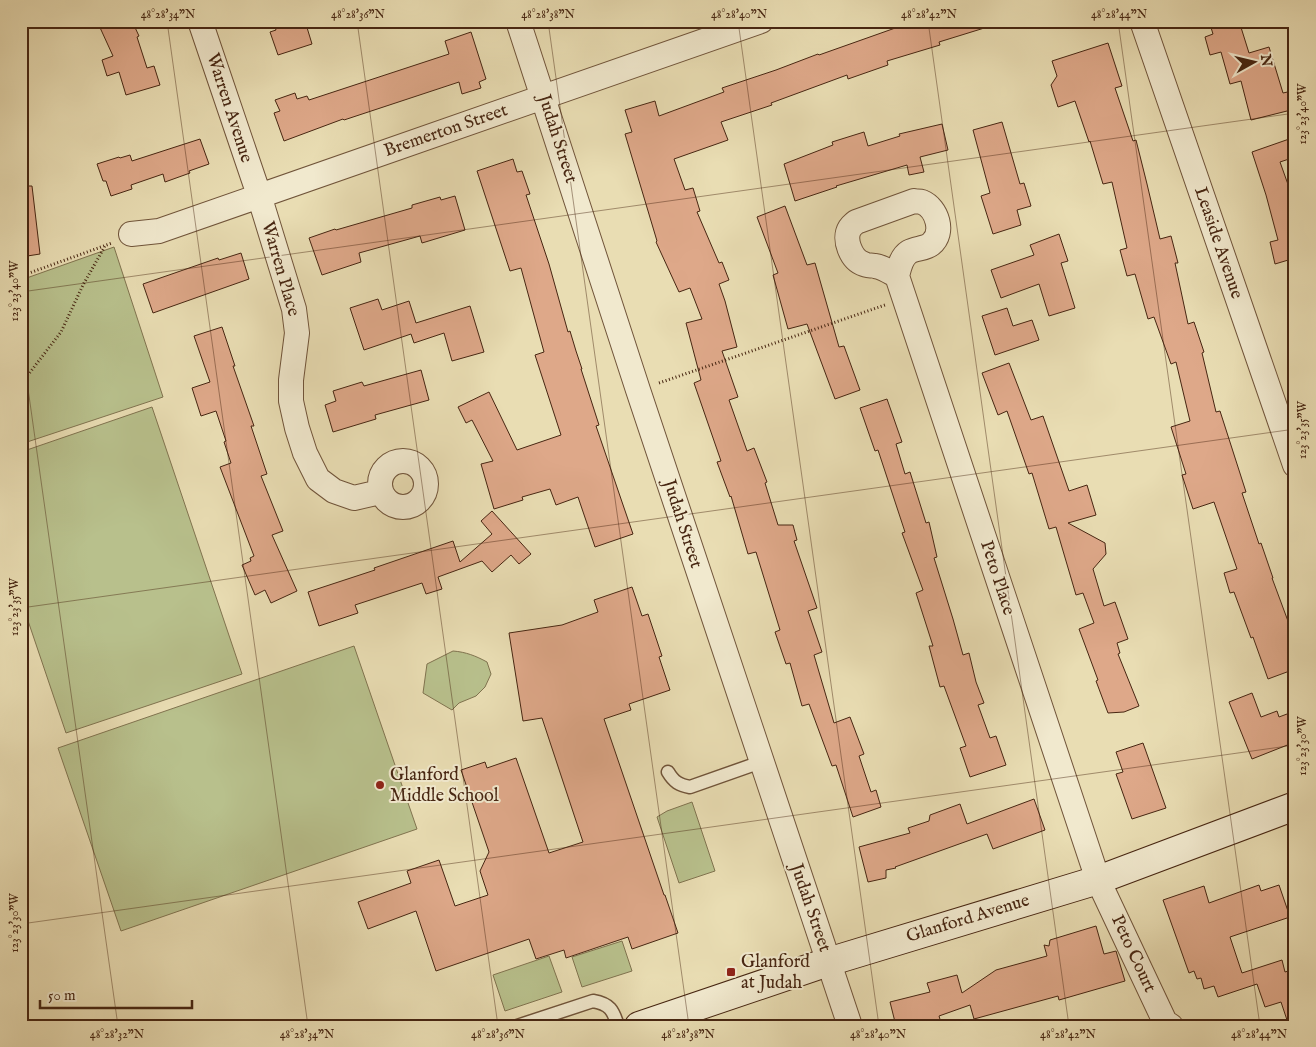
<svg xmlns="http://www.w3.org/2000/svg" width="1316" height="1047" font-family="'IM FELL English',serif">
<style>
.green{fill:#b8c08c;stroke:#80734f}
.building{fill:#dea889;stroke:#472612}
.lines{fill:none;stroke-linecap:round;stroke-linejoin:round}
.service-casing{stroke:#70543a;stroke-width:15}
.minor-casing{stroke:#70543a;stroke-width:26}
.secondary-casing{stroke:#472612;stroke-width:30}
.path{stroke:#472612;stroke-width:3;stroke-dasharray:1 2.5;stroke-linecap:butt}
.service{stroke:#f1e9ce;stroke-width:12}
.minor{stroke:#f1e9ce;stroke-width:24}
.secondary{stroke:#f1e9ce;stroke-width:28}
.ticks{fill:none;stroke:#472612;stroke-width:1;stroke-opacity:0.45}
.poi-dot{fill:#8f2418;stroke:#f1e9ce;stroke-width:2}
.labels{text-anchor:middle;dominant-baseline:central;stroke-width:4;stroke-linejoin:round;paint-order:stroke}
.street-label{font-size:18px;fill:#472612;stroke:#f1e9ce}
.poi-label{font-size:18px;fill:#472612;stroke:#f1e9ce;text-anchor:start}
.neatline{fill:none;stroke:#472612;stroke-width:2}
.ticks-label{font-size:12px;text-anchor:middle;fill:#472612}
</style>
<rect width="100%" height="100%" fill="#e9ddb3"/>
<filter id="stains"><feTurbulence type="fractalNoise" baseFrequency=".004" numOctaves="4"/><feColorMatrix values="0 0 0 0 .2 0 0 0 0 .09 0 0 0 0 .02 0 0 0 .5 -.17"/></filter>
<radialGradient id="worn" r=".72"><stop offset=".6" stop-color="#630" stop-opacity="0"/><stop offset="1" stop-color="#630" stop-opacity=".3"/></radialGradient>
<path class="green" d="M114,247L163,397L21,444V280Z
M152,407L242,674L66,733L21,600V452Z
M354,646L417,829L121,931L58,748Z
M453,651C466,652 476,656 487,662L491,674L485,687L476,696L459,703L452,710L423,693L427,664Z
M692,802L715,871L679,883L657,817L667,811Z
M622,941L632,971L582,987L572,957Z
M549,956L562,992L505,1011L493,975Z"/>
<path class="building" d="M97,21H132L139,36L137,37L147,68L154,66L160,85L126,95L119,72L107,76L102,60L113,56Z
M273,21H305L312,44L278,55L270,32L276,30Z
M915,21H994V25L939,42L940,45L887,61L888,65L848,79L847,75L771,103L772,105L721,122L728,140L674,159L685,190L693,188L700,211L697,212L719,263L722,262L729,280L719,284L725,301L737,347L722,351L738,397L729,400L747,451L754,448L767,482L765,483L778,525H793L797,540L794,541L817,608L808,611L822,652L814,655L834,723L850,717L864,754L859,756L871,792L876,790L881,807L853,817L836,765L832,766L809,704L802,706L790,663L786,664L775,632L780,630L756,552L748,554L731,496L730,497L717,462L721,461L694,383L701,380L686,323L702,319L690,288L679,292L656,242L657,241L625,134L632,132L625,110L655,101L659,116L724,92L722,88L776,70L818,54L819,55Z
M1209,21H1239L1249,53L1269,47L1283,93L1292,91L1295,100V109L1251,120L1241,81L1230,84L1221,52L1210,55L1205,37L1213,34Z
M471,32L486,79L479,82L481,88L462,94L459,82L344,120L343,119L284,141L274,113L280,111L275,100L295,93L297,99L307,96L309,100L449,54L445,41Z
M1108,43L1122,86L1115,88L1133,141L1136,140L1147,184L1160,239L1171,236L1178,263H1175L1188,324L1194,322L1204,352L1202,353L1216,412L1220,411L1246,492L1242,493L1259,544L1261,543L1273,578H1272L1295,640V669L1268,679L1253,637L1251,638L1234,592L1230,593L1224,573L1237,569L1214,502L1193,509L1182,475L1186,474L1171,427L1190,421L1176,362L1171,364L1154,317L1148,319L1135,274L1127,276L1120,250L1127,248L1112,182L1103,184L1090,141L1089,142L1075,101L1058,107L1051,85L1057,76L1052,61Z
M1002,122L1020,184L1024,183L1031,206L1017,210L1021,225L993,234L981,196L990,193L973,130Z
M942,124L948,150L920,157L924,172L909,175L907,165L836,186L837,187L795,201L784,164L833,145L832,142L864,132L868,146L900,136L899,134Z
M1292,138L1295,147V157L1280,162L1290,190L1295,189V258L1275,264L1270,242L1278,240L1266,195L1252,152Z
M200,139L209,164L189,171L190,173L165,182L163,174L131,185L132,189L111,196L106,181H103L97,164L119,157L120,158L130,155L132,161Z
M513,159L517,172L522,171L530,194L526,195L549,264L568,332L570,331L576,351L582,369H581L599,425L596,426L633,534L595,547L578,497L556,505L550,489L522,497L523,500L494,509L481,464L493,461L472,420L466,423L458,407L489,392L517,450L561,435L535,355L544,352L521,268L510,271L477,171Z
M21,186H32L40,254L21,257Z
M455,196L465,230L422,243L420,236L359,253L361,262L322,275L309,238L335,229L336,230L412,208V205L440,197L441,200Z
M785,206L807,265L815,263L839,347L844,346L860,390L835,399L807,324L788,329L773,275L778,273L757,217Z
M1059,234L1068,261L1061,263L1075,308L1049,316L1039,284L1001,298L991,270L1034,255L1030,245Z
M241,253L249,279L153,313L143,284L218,258L219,260Z
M378,299L382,310L409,301L416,323L470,306L484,352L452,361L444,333L414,343L411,334L364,350L350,308Z
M1007,308L1013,326L1032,320L1039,340L995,355L982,316Z
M222,327L235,366H233L254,426H251L267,474L261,476L283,531L272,535L297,591L271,603L265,590L255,595L242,565L251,561L250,558L254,556L220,467L231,463L224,442L226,441L216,411L201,416L192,388L210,382L194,336Z
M1009,363L1031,420L1043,416L1069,491L1087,485L1096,515L1068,523L1105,543L1106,554L1093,569L1104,606L1115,602L1128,639L1117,643L1120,653L1118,654L1139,706L1124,712L1108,713L1096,681L1098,680L1079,629L1094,623L1083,593L1076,595L1056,527L1049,529L1032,473L1029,474L1007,411L998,415L982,373Z
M421,370L429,400L375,415L376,419L333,432L325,405L336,401L333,391L362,382L364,386Z
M887,399L902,442L896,444L905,474L910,472L926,523L929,522L937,557L934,558L953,619L963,655L969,653L976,682L984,703L978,705L990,738L996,736L1006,765L970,777L960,748L966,746L944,686L940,687L929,646H933L916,593L923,590L902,533L905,532L878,450L875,451L860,408Z
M492,511L531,554L519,564L511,555L492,572L482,561L438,577L442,589L426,594L422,583L355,605L358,613L319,626L308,592L375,570L374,568L453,541L460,562L492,534L481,521Z
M632,587L642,616L648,614L662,656L659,657L670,690L629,704L631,710L604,719L664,895H665L678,933L632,949L628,937L566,958L564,950L536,959L529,939L436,971L416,911L368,929L358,902L411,883L407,871L439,860L455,906L488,895L480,871L489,852L461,770L485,762L487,768L516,758L549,853L583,842L542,718L523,721L509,633L562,625L598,612L594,600Z
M1252,693L1261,717L1277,711L1279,717L1295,711V742L1252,759L1229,702Z
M1143,743L1166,808L1132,819L1116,774L1123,772L1116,752Z
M1034,799L1045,830L993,849L987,834L895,867L896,868L886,870V878L868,882L859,847L910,833L908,828L929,821L930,815L960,804L967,824Z
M1259,885L1261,891L1279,885L1290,917L1230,937L1242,973L1282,960L1285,972L1295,969V1026H1289L1281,1002L1265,1007L1257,984L1218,997L1214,986L1204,989L1201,978L1197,979L1194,971L1189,973L1163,900L1204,886L1209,903Z
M1096,926L1104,954L1116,951L1125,981L1059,1000L1058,996L974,1019L970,1005L939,1016L942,1026H896L890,1002L930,992L927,983L957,975L962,993L996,970L1047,956L1044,945L1049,946L1050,940Z"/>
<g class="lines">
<defs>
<path id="service" d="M668,772C674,782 679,785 690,787L761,762
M517,1026L593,1001C610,1004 613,1010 618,1026"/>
<path id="minor" d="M200,21L259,195L294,309L297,333L291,380V401L297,428L305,453L318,479L334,491L354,498L380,492
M518,21L638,390L850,1026
M1142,21L1295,465
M131,234L159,231L761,21
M897,276C890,272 883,267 875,266C872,265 867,266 864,264C851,260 843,239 850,228C852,225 854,224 856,222L914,201C917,202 919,201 922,202C937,208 945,233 931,244C925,249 916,248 909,252C901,257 899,268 897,276L1098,880L1165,1022L1171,1026
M380 484a23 23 0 1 1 46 0a23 23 0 1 1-46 0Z"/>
<path id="secondary" d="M639,1026L828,962L1098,880L1295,806"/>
</defs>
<use href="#service" class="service-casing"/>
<use href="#minor" class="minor-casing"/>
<use href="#secondary" class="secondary-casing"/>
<path class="path" d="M21,276L112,243
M659,383L885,305
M21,384L61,332L83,285L105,246"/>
<use href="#service" class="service"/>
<use href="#minor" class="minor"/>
<use href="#secondary" class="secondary"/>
</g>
<path class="ticks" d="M167,21L308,1026M357,21L498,1026M548,21L689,1026M738,21L879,1026M928,21L1069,1026M1118,21L1260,1026M21,292L1295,113M21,339L118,1026M21,608L1295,429M21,924L1295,745"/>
<g class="poi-dot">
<circle cx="380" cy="785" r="5"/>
<rect x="726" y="967" width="10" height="10" rx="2.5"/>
</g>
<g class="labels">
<g class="street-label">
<text transform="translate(229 108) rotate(72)">Warren Avenue</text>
<text transform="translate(446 131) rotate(-19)">Bremerton Street</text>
<text transform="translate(557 139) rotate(72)">Judah Street</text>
<text transform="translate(1218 243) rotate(71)">Leaside Avenue</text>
<text transform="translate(280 269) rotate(74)">Warren Place</text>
<text transform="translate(682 524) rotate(72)">Judah Street</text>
<text transform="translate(997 578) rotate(72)">Peto Place</text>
<text transform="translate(810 908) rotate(71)">Judah Street</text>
<text transform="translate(968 919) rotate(-17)">Glanford Avenue</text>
<text transform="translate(1133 954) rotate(65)">Peto Court</text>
</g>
<g class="poi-label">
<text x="390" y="775">Glanford<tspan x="390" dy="21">Middle School</tspan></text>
<text x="741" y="962">Glanford<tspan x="741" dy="21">at Judah</tspan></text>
</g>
</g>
<rect width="1316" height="1047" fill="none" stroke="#e9ddb3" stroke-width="55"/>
<g transform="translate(1254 62) rotate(82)" stroke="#f1e9ce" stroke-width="4" paint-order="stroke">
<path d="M0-4L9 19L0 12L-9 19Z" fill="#472612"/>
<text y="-8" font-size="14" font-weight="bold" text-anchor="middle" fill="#472612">N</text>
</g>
<path d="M40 1000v8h152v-8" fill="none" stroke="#472612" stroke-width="2.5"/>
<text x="48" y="1000" font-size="15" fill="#472612" stroke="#f1e9ce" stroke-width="4" paint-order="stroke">50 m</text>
<rect x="28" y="28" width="1260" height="992" class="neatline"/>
<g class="ticks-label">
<text x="168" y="18">48°28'34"N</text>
<text x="358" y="18">48°28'36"N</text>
<text x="548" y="18">48°28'38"N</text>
<text x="739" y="18">48°28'40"N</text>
<text x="929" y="18">48°28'42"N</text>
<text x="1119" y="18">48°28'44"N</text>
<text transform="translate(1302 114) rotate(-90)" y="4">123°23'40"W</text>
<text transform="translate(14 291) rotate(-90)" y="4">123°23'40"W</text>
<text transform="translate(1302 430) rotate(-90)" y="4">123°23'35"W</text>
<text transform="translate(14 607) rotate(-90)" y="4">123°23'35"W</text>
<text transform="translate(1302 746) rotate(-90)" y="4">123°23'30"W</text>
<text transform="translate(14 923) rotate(-90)" y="4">123°23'30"W</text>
<text x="117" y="1038">48°28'32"N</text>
<text x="307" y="1038">48°28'34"N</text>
<text x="498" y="1038">48°28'36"N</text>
<text x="688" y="1038">48°28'38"N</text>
<text x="878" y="1038">48°28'40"N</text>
<text x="1068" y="1038">48°28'42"N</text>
<text x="1259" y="1038">48°28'44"N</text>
</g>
<rect width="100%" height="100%" filter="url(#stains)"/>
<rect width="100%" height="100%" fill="url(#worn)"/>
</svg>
